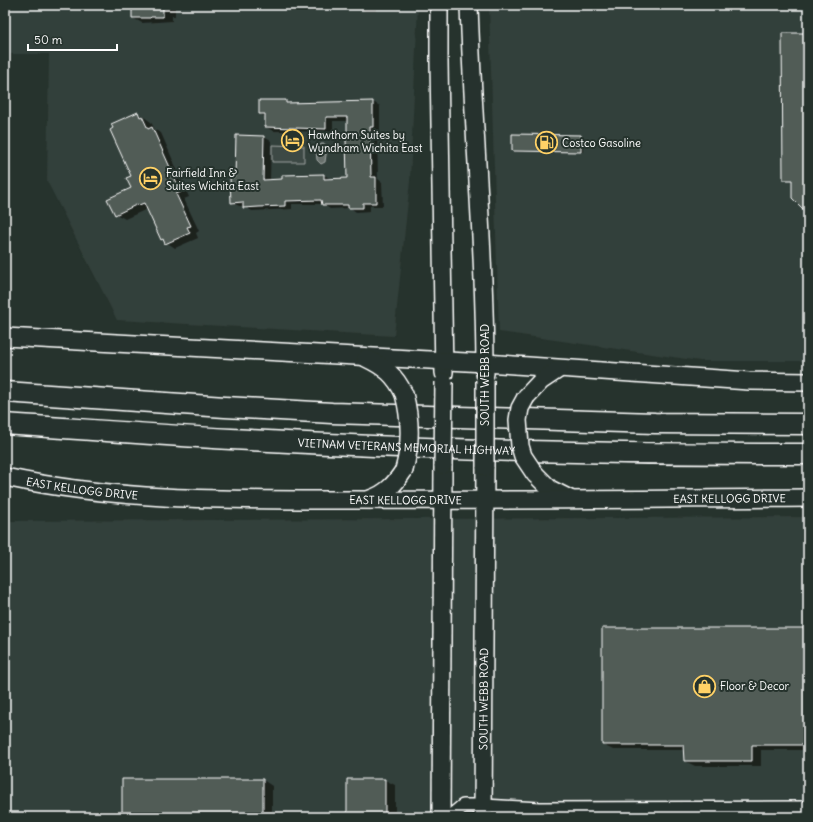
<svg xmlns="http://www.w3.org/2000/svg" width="813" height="822" font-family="Delius,sans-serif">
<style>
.built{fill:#333f3a}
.green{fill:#3e4944;stroke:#9ea4a2}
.water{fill:#67706c;stroke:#a4a9a7}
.shadow{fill:#0007}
.building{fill:#515c57;stroke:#fff}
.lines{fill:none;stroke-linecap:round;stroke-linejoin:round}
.minor-casing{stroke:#fff;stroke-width:16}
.major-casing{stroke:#fff;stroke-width:20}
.highway-casing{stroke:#fff;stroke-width:23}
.minor{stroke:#26332d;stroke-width:13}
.major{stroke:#26332d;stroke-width:17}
.highway{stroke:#26332d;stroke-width:20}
.major-bridge-casing{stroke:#fff;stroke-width:20;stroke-linecap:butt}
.major-bridge{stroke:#26332d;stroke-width:17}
.labels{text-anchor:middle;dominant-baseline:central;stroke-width:4;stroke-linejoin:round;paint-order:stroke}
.poi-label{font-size:11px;fill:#fff;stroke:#26332d;text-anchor:start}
.street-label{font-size:11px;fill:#fff;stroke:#26332d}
</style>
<rect width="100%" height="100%" fill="#26332d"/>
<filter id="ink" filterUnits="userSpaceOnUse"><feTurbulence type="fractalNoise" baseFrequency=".025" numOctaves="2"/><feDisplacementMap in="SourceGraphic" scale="8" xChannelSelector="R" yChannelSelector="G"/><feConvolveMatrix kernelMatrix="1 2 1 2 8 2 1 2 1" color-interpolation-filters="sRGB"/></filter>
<g filter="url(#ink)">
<path class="built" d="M5,5H418L410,181L394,336L117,320L47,181L49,54H5Z
M489,5H808V361H700L499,332Z
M808,517V817H5V521Z"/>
<path class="green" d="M272,145L304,146V162H272Z"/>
<path class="water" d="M321,144H325L327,148L325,162L321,164L317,160L316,151Z"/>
<path class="shadow" d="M133,5H175V16H172V21L142,23L133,18Z
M358,5H376V11H365L358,7Z
M286,101L289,104L373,102L380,106V131H377L378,179L382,182L383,206H370V211L356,212L351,208L330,209L323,204H292V209L252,211L244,206H239L232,202L236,178L237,136L264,137L271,141L270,180L324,175L331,179H348V121H333V132L273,131L266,127V117L260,114Z
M138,113L151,122L155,130L161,133L189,197L184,199L199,231L196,233L198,238L175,248L162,239L147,209L125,219L116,214L132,188Z
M581,136L583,137V152H515L513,151Z
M808,629V750H761V766H695L685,761V750H613L603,745Z
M263,780L272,786V817H123Z
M348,780H385L395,785V817H348Z"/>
<path class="building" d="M132,5H163V17H151L150,18H132Z
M782,33H808V214L792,198V180H783Z
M259,100H286V103L373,101V127H370L371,177H376V203H363V208H348V205H322L321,200L285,201V206L259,207L243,208V202L231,203L230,177H235L236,135L264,136L263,180L282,179V175L324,174V179L347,178L346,139H347V117H326V129L265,127V114H259Z
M138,112L140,117L142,116L148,129L152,127L181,192L176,194L191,226L187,227L190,233L165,244L163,239L161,240L144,203L139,205L138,204L115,215L107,199L131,188L126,178L131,176L110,130L113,128L111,124Z
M512,134L581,135V152L512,151Z
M602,628H808V745H752V761H684L683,745H602Z
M122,779H263V817H122Z
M347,779H385V817H347Z"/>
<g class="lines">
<defs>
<path id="minor" d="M450,817L463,806H484L540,809L808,808"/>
<g id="major">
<path d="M439,5V62L444,373"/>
<path d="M469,5C473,128 485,251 485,374"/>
<path d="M5,337L485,363L749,381L808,382"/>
<path d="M366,358C385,367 395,375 404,394"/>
<path d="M526,397L541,381L559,369"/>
<path d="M535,474L550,489L570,499"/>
<path id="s1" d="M5,477C122,502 237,500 355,500C506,501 657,499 808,498"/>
<path d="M370,499C386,494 395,484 404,470"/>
<path d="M441,817L443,465"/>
<path id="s2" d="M483,817L485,467"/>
</g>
<g id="highway">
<path d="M5,392L225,407L332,413L655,423L808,424"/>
<path id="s3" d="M5,424C80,429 155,435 231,439C423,450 615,455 808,454"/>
</g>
</defs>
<use href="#minor" class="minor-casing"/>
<use href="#major" class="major-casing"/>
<use href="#highway" class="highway-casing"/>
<use href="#minor" class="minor"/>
<use href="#major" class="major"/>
<use href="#highway" class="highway"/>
<defs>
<path id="major-bridge" d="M485,380V467
M404,394C411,420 411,445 404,470
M526,397L520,408L518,420L520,446L523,456L535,474
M443,465L444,382"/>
</defs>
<use href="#major-bridge" class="major-bridge-casing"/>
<use href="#major-bridge" class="major-bridge"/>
</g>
</g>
<defs>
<symbol id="hotel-ring" viewBox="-11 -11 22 22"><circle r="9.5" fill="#26332d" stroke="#ffd166" stroke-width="1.5"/><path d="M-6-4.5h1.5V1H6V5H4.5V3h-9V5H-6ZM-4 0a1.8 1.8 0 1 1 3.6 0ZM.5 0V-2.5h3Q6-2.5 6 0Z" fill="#ffd166"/></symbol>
<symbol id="fuel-ring" viewBox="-11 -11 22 22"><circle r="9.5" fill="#26332d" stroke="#ffd166" stroke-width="1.5"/><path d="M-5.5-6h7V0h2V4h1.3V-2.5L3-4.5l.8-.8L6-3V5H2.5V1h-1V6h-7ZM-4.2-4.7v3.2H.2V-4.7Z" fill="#ffd166"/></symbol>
<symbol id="shop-ring" viewBox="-11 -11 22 22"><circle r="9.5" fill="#26332d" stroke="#ffd166" stroke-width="1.5"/><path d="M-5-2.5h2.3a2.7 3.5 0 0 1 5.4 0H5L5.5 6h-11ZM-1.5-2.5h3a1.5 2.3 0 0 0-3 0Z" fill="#ffd166"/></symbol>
</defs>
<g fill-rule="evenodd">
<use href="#hotel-ring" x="280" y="128" width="25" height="25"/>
<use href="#fuel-ring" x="534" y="130" width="25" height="25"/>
<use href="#hotel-ring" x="138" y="166" width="25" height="25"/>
<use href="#shop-ring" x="692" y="674" width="25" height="25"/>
</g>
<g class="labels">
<g class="poi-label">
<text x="308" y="135">Hawthorn Suites by<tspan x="308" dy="13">Wyndham Wichita East</tspan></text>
<text x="562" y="143">Costco Gasoline</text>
<text x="166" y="173">Fairfield Inn &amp;<tspan x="166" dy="13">Suites Wichita East</tspan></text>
<text x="720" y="686">Floor &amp; Decor</text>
</g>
<g class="street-label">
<text transform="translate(485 375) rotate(-90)">SOUTH WEBB ROAD</text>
<text stroke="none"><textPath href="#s3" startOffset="402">VIETNAM VETERANS MEMORIAL HIGHWAY</textPath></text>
<text stroke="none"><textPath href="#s1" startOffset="78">EAST KELLOGG DRIVE</textPath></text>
<text stroke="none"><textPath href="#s1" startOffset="726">EAST KELLOGG DRIVE</textPath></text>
<text stroke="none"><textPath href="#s1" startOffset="402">EAST KELLOGG DRIVE</textPath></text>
<text stroke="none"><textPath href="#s2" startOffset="118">SOUTH WEBB ROAD</textPath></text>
</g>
</g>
<rect width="813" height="822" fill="none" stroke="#26332d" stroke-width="20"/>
<rect x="10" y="10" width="793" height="802" fill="none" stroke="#fff" stroke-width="1.5" filter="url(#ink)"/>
<path d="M28 44v6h89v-6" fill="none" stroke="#ffffff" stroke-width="2"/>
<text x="34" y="44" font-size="12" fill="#ffffff" stroke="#26332d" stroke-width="3" paint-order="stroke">50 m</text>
</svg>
